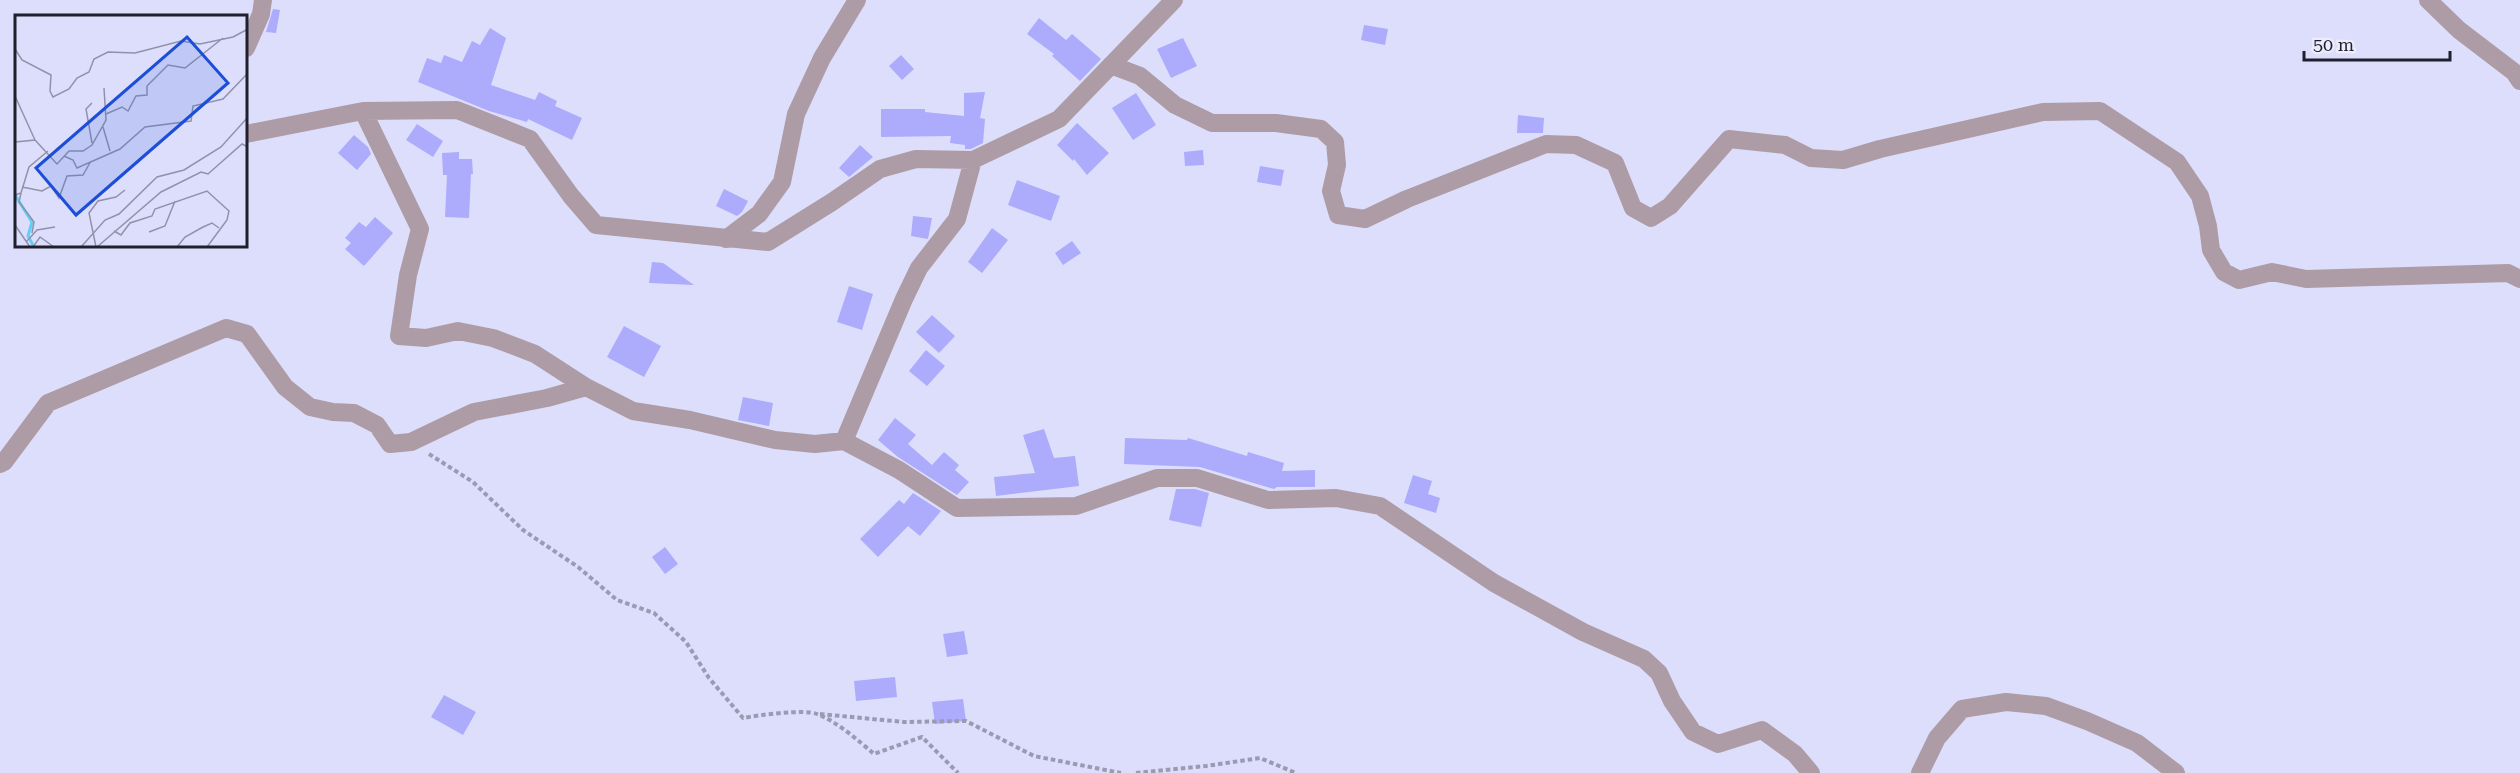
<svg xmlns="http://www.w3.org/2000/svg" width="2520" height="773" font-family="'Roboto Serif',serif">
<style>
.building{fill:#acabfc}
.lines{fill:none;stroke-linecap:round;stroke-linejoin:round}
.path{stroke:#9a9ab3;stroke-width:4;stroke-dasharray:4.5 3;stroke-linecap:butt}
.minor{stroke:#ad9ca5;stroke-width:18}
.inset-river{fill:none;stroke:#60d0f8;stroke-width:3}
.inset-road{fill:none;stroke:#9192a9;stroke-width:1.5}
.view{fill:#1d4ed8;fill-opacity:0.15;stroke:#1d4ed8;stroke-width:3}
.inset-edge{fill:none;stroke:#1f1f2d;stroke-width:3}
</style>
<rect width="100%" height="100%" fill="#dddefc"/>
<path class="building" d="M273,9L280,10L276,33L266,32Z
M1039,18L1066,40L1072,34L1101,59L1080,81L1052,56L1054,54L1027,34Z
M1364,25L1388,29L1385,45L1361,40Z
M490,28L506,38L491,85L535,100L539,92L557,101L555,106L582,118L572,140L528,119L527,122L489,111L418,82L427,58L441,63L444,55L462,62L472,41L480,45Z
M1183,38L1197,66L1171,78L1157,49Z
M901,55L914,69L902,80L889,66Z
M985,92L980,118L985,119L983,143L971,149H965V145L950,143L951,136L881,137V109H925V112L964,116V93Z
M1136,93L1156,125L1133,140L1112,108Z
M1518,115L1544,118L1543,133H1517Z
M1077,123L1109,153L1087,175L1074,159L1073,161L1057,145Z
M417,124L443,141L433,157L406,140Z
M354,135L368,147L371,154L357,170L338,153Z
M860,145L873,157L849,177L839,168Z
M1203,150L1204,165L1185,166L1184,152Z
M459,152V159H472L473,174H471L469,218L445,217L447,175H443L442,153Z
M1260,166L1284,170L1281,186L1257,182Z
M1017,180L1060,196L1051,221L1008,205Z
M724,189L748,201L742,212L737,216L716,206Z
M913,216L932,218L928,239L911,236Z
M375,217L393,233L364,266L345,249L351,243L345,238L359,222L366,227Z
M992,228L1008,240L982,273L968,262Z
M1072,241L1081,253L1063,265L1055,253Z
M652,262L663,263L694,285L649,283Z
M849,286L873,294L862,330L837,322Z
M932,315L955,336L939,353L916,332Z
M624,326L661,346L644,377L607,357Z
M926,350L945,366L927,386L909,371Z
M743,397L773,403L769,426L738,420Z
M895,418L916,435L908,444L932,465L944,452L959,465L955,470L969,482L957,495L898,457L878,440Z
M1044,429L1054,458L1075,456L1079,486L996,496L994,477L1035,473L1023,435Z
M1125,438L1187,440L1188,438L1247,456L1248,452L1284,463L1282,471L1315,470V487H1277L1274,489L1200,467L1124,464Z
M1413,475L1432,481L1428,494L1440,498L1436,513L1404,503Z
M1176,489H1195L1209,493L1201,527L1169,520Z
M913,493L941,511L920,536L908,526L878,557L860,539L899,500L904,504Z
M665,547L678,564L665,574L652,557Z
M964,631L968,654L947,657L943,634Z
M895,677L897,697L856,701L854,681Z
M444,695L476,712L463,735L431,717Z
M963,699L966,721L935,724L932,702Z"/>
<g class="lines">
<path class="path" d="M429,454L473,482L523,530L578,567L617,600L654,613L686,642L709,678L743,718C758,715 804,709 817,714C836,721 859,741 874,754L922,737L958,773
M820,714L904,722L966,721L1034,756L1121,773
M1136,773L1206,766L1260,758L1296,773"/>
<path class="minor" d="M2428,0L2459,30L2514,72L2520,81
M246,48L261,14L263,0
M1111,65L1140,76L1175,105L1212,123H1276L1321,129L1335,142L1337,165L1331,191L1338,215L1365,219L1407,199L1546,144L1576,145L1615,163L1633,208L1651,218L1670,206L1729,139L1785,145L1811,158L1843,160L1880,149L2043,112L2100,111L2177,162L2200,196L2208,226L2211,250L2224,272L2239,280L2272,272L2306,279L2508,273L2520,279
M363,111L420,229L408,275L399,336L426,338L458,331L493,338L535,354L586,387L633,411L690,420L775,440L815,444L844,441L899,470L957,508L1076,506L1157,478H1197L1268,500L1336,498L1380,506L1494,583L1583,632L1644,659L1659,673L1672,701L1693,732L1718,744L1762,730L1795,754L1811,773
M246,134L363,111L457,110L530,139L571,196L596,225L768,242L832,202L880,169L916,159L973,160L1059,119L1174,0
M726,239L759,214L782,182L796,114L822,58L857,0
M844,441L904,299L919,268L957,219L973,160
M0,464L4,462L48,403L226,328L247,334L285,387L310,407L333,412L354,413L377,425L390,444L411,442L474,412L547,398L586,387
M1920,773L1937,738L1962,709L2006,702L2046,706L2087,721L2137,743L2176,773"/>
</g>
<g transform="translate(15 15)">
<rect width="232" height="232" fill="#dddefc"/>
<path class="inset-river" d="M0,180L17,207L13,221L19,232"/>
<path class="inset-road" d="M0,34L7,45L36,60L35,76L38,82L54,74L62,63L74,57L79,44L93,37L120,38L166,26L185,29L218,22L233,14M0,81L20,125L0,127M91,99L107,92L113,96L121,81L132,80V71L153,50L170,53L208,23M88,112L95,136M20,125L42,149L54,136H68L77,130L91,105L89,73M77,128L71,94L77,88M49,141L58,145L62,153L105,134L130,112L176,106L178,91L208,84L233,58M7,172L27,176L36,171L44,183L52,161L68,160L76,146M6,178L4,187L19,207L17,218M0,180L6,178L14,152L33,136M0,210L15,232M99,216L106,220L115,208L137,201L140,194L192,176L214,196L212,205L192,232M134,217L150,211L160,186M12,226L22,215L40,212M18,232L25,222L39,232M66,232L90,205L104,199L142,162L169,155L206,132L233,102M81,232L74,198L83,186L101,182L110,175M82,232L146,177L186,157L193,159L227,129L233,132M162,232L170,222L188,212L197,208L204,213"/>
<path class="view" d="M172,22L213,68L61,200L21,153Z"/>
<rect width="232" height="232" class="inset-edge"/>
</g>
<path d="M2304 51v9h146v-9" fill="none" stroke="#1f1f2d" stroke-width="3"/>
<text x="2313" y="51" font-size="18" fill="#1f1f2d" stroke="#ececfc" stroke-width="4.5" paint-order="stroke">50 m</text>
</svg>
